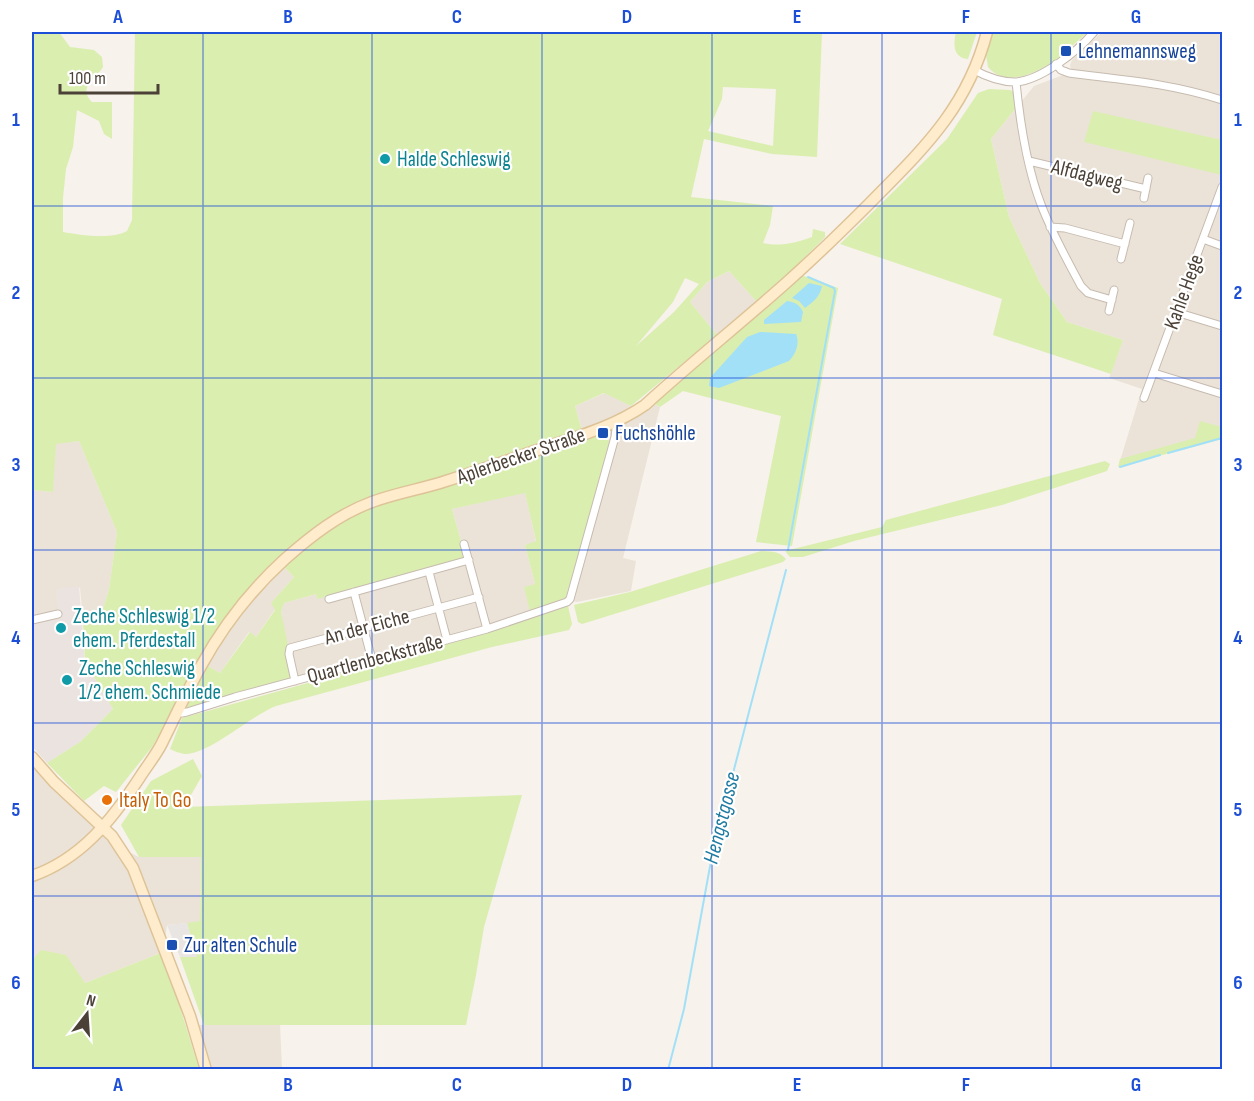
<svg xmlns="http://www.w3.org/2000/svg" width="1254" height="1101" font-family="'Sofia Sans Condensed',sans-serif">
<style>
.residential{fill:#ebe3d8}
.industrial{fill:#eae3df}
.green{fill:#daeeb0;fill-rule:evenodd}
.parking{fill:#e8e5e2}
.water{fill:#a2e0f8}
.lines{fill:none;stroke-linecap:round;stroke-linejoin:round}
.stream{stroke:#a2e0f8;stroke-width:2}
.minor-casing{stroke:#c7bbaf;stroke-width:9}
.secondary-casing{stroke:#dec398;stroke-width:13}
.minor{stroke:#fff;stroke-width:7}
.secondary{stroke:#ffeccc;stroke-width:10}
.grid{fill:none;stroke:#1d4ed8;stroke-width:1.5;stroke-opacity:0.55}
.transit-dot{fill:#1a4fb4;stroke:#fff;stroke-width:2}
.culture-dot{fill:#0f9aa8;stroke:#fff;stroke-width:2}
.food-dot{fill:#e8710a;stroke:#fff;stroke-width:2}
.labels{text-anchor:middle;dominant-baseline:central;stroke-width:4.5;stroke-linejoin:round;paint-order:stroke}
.transit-label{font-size:21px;fill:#164399;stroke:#fff;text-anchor:start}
.culture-label{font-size:21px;fill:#0d838f;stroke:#fff;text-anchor:start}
.street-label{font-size:21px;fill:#4c4137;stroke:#fff}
.food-label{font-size:21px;fill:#c56008;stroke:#fff;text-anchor:start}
.water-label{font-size:22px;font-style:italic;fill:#1f7ba1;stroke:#fff}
.neatline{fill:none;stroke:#1d4ed8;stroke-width:2}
.grid-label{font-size:20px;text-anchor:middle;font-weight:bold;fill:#1d4ed8}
</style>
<rect width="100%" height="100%" fill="#f7f2eb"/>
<path class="residential" d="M1102,32H1222V99L1166,83L1074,71L1071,69L1070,65L1072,60Z
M1063,75L1170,90L1222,103V437L1119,464L1142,389L1109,378L1123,340L1067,322L1040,283L1009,217L991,139L1034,86Z
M729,271L756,301L717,335L690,302L707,282Z
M605,393L639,410L650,402L660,407L623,558L636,561L631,591L577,602L565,600L611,442L606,437H584L575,406Z
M79,441L117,532L109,589L102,613L83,621L80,587L58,614L32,620V490L52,492L55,443Z
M525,492L536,542L525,545L535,584L530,611L491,625L292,680L281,612L284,603L316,594L317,598L466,559L452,509Z
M283,566L294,577L271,603L275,609L256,637L249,632L220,673L206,665L220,641L255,594Z
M32,760L119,847L139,857H201L200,922L167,925L163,952L85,983L42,950L32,960Z
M280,1024L282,1069H212L199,1025Z"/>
<path class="industrial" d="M79,586L85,662L113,709L80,742L47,763L32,746V620L58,614L56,589Z"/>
<path class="green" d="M32,32H59L70,47L94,50L102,57L103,67C96,79 77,87 92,102H112V139L104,134L99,121L77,110L73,147L66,169L63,198V232C80,235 111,240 127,231L132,220L135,32H822L817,157L772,154L704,139L691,197L773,206L770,225L763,243C779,247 796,243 812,237L813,229L825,232V237L784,278L756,301L729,271L707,282L690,302L717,335L631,406L604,393L575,406L583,434L347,512L265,578L187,689L152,747L116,792L104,786L84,801L47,763L80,742L113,709L85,662L83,621L102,613L109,589L117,532L79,441L56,444L53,492L32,490ZM723,87L776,89L773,146L708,131L722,99ZM685,278L699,284L674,312L636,346L673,302Z
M956,32H977L968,59C953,58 953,44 956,32Z
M992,32H1088L1072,46L1066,49L1067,51C1048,67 1009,92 988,67L986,55Z
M989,89L1010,90L1014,92L1016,108L991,139L1009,217L1040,283L1067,322L1123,340L1111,374L993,335L1002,299L840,244L947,139L978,93Z
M1093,111L1222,140V175L1084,142Z
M801,275L838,288L792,546L756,542L781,416L683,391L660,407L651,402Z
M1200,421L1222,427V439L1118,467L1120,459L1195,438Z
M602,436L611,442L565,600L530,611L524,587L535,584L525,545L536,541L525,493L452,509L466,559L317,599L316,594L284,603L281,612L288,645L286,654L292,680L186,709L206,665L220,673L250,632L256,637L275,610L271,603L294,577L283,566L331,527L363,509L584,437Z
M1105,461L1110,464L1107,471L1002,505L854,541L803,557H790L785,551L882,527L886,520Z
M761,551C772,552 779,551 786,559L783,562L582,624L578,622L574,605L630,592Z
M568,606L572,624L569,630L492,647L276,706C252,715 207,756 184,754C179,753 174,751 170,749L182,718L487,633Z
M193,759L202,776L184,807L522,795L484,927L476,975L466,1025H204L180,957L196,956L187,923L200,921L201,857H139L121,825L151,781Z
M41,950L66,955L85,983L163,952L199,1069L32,1070V960Z"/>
<path class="parking" d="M187,923L197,957H180L167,925Z"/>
<path class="water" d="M809,283L822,286C820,297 813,302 805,308L799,301L792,298Z
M787,301C795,302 800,305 803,312L801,322L764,324V320Z
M760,332L796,334C800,343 796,354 789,361L719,388L709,386L710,378L747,337Z"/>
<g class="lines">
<path class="stream" d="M1168,453L1222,438
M1120,467L1160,455
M788,550L835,291L834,288L808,277
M668,1070L684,1009L713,850L786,570"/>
<defs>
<path id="minor" d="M1056,64L1061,70L1069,73C1124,80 1169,83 1222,100
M974,70C987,77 1000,82 1015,82C1040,81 1078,51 1094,32
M1016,82C1020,123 1027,169 1042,207C1053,235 1067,260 1081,286L1088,293L1112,300
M1029,161L1146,189
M1144,198L1148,178
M1050,227L1065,228L1125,244
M1203,239L1222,246
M1121,259L1130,223
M1109,311L1114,290
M1176,312L1222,326
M1154,373L1222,394
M1144,398L1222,187
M464,544L487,629
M429,572L447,640
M354,592L372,660
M329,599L469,560
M32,620L58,614
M295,681L289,654L290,648L479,597
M178,711L182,713L187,712L235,697L487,629L567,602L570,599L615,437L617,421"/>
<path id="secondary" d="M32,757L54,782L112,836L133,868L190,1016L206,1070
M32,876C81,859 112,820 140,777C147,766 156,755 162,743C175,717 187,691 201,666C223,626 251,590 285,559C311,536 339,514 372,502C396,493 422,489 446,481C481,470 515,458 549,446C583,435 616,425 645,405C691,363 740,324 786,283C814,258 841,232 868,205C922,150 967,109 987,32"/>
</defs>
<use href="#minor" class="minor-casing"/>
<use href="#secondary" class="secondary-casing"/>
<use href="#minor" class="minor"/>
<use href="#secondary" class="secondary"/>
</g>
<path class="grid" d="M203,32V1070M372,32V1070M542,32V1070M712,32V1070M882,32V1070M1051,32V1070M32,206H1222M32,378H1222M32,550H1222M32,723H1222M32,896H1222"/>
<g class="transit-dot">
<rect x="1060" y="45" width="12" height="12" rx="3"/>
<rect x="597" y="427" width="12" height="12" rx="3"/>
<rect x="166" y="939" width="12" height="12" rx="3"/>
</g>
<g class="culture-dot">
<circle cx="385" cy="159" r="6"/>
<circle cx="61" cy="628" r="6"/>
<circle cx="67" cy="680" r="6"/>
</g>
<circle class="food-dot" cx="107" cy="800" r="6"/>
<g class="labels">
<g class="transit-label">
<text x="1078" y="51">Lehnemannsweg</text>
<text x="615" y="433">Fuchshöhle</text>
<text x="184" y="945">Zur alten Schule</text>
</g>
<g class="culture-label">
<text x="397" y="159">Halde Schleswig</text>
<text x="73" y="616">Zeche Schleswig 1/2<tspan x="73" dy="24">ehem. Pferdestall</tspan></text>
<text x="79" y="668">Zeche Schleswig<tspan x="79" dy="24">1/2 ehem. Schmiede</tspan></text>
</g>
<g class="street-label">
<text transform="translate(1087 175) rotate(14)">Alfdagweg</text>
<text transform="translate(1184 292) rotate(-70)">Kahle Hege</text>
<text transform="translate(521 456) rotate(-19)">Aplerbecker Straße</text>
<text transform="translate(367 627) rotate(-15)">An der Eiche</text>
<text transform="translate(375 659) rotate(-15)">Quartlenbeckstraße</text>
</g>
<g class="food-label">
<text x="119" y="800">Italy To Go</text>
</g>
<g class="water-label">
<text transform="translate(722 818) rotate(-76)">Hengstgosse</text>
</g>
</g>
<rect width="1254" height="1101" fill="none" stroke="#ffffff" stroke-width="66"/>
<g transform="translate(87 1014) rotate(17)" stroke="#ffffff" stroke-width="4.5" paint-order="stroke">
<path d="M0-4.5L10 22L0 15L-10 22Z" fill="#4c4137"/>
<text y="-9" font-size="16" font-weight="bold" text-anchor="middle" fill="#4c4137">N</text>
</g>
<path d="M60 84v9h98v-9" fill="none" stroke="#4c4137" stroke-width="3"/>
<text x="69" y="84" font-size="18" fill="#4c4137" stroke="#ffffff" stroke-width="4.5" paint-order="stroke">100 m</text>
<rect x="33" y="33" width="1188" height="1035" class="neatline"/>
<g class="grid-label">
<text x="118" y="23">A</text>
<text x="288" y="23">B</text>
<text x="457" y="23">C</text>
<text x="627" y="23">D</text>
<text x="797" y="23">E</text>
<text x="966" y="23">F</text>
<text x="1136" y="23">G</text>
<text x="16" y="126">1</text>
<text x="1238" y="126">1</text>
<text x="16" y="299">2</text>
<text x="1238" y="299">2</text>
<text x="16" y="471">3</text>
<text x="1238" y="471">3</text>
<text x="16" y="644">4</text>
<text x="1238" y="644">4</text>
<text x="16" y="816">5</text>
<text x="1238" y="816">5</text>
<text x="16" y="989">6</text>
<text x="1238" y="989">6</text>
<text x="118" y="1091">A</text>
<text x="288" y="1091">B</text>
<text x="457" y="1091">C</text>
<text x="627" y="1091">D</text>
<text x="797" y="1091">E</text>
<text x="966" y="1091">F</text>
<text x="1136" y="1091">G</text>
</g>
</svg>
